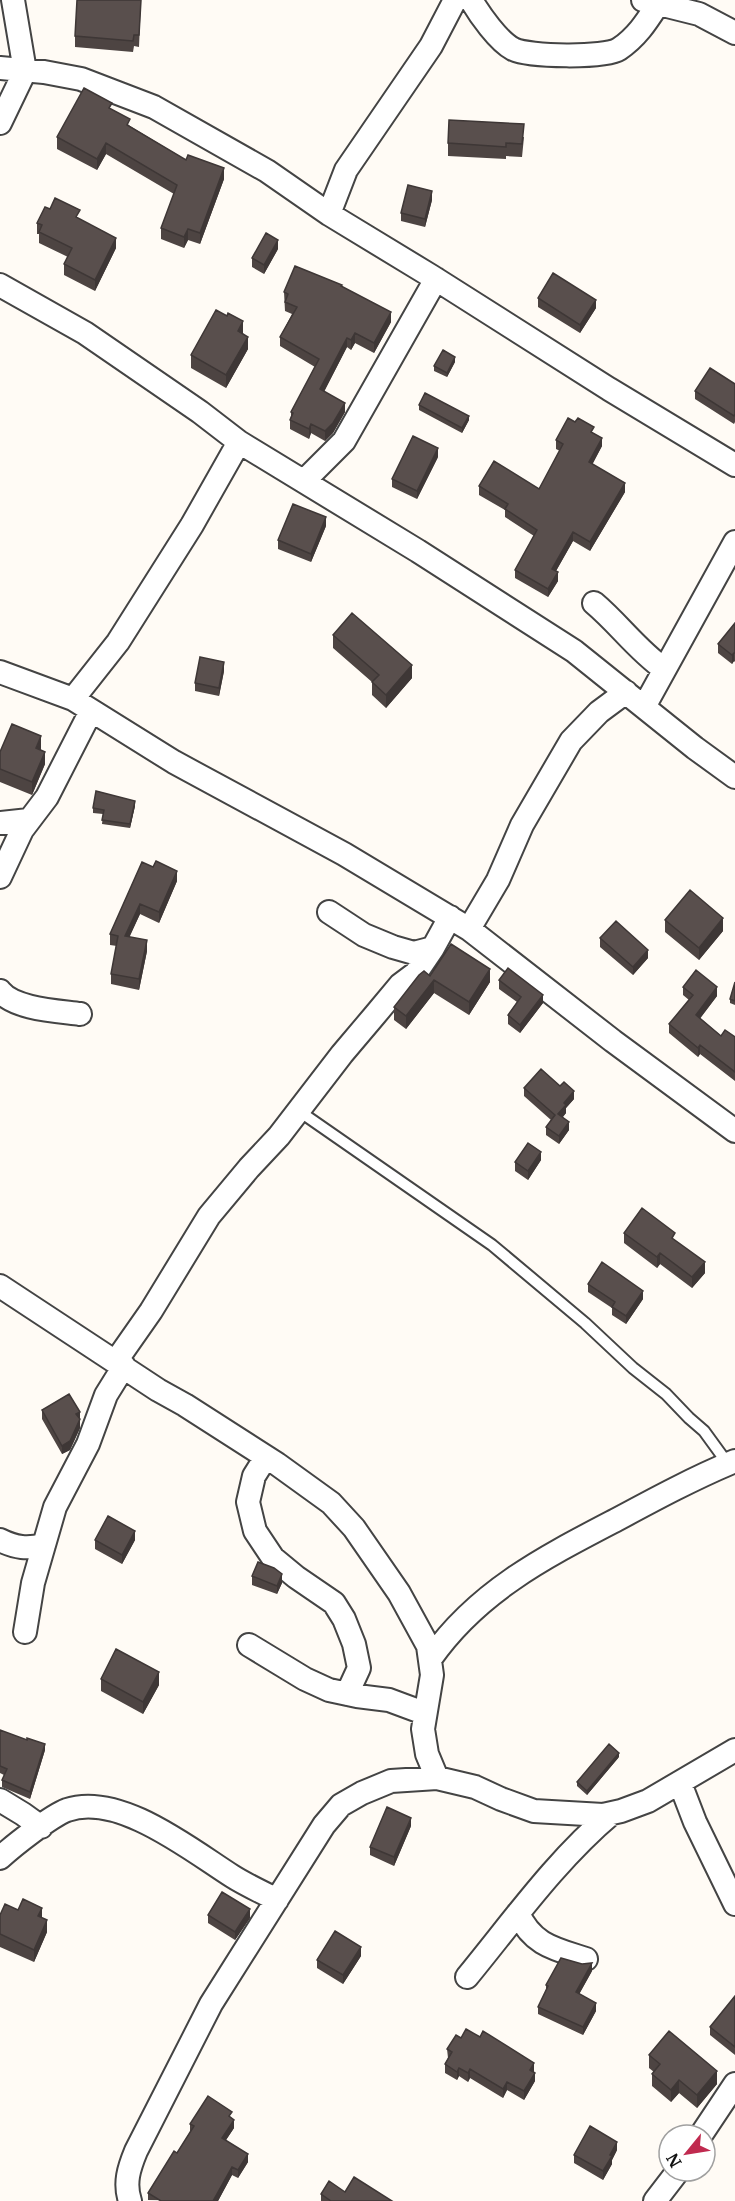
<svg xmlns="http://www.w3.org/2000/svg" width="735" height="2201" font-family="Merriweather,serif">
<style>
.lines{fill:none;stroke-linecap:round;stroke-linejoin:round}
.lane-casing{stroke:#444;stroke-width:14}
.street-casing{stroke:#444;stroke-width:26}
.lane{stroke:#fff;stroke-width:10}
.street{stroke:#fff;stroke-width:22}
.wall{fill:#4d4442}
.shaded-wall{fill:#3e3736}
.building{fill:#594f4d;stroke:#3e3736;stroke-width:1.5}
</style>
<rect width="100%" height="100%" fill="#fffbf5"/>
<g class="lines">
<defs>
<path id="lane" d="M299,1111L492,1245L585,1323L633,1368L666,1394L689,1418L704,1431L728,1464"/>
<path id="street" d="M471,0C480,15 498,41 513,49C529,57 605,58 619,49C637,37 647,21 658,4
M643,0L699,14L735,33
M0,68L44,72L81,79L154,107L267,171L329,214L431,276L609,389L735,465
M0,123L25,71L13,0
M329,214L346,170L431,46L455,0
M0,285L85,333L200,412L239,442L418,551L574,651L695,748L735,777
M304,481L344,441L436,279
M594,603C619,624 637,650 664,669
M0,672L73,699L174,762L344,854L469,929L613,1041L735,1131
M73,699L118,642L192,525L239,442
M644,707L735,542
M0,823L29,820
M0,877L22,830L47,797L91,711
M329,912L364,935L393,947L414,953L433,948
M469,929L498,880L522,825L571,741L599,712L626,692
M0,991C14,1009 58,1011 80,1014
M0,1286L158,1390L185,1405L277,1464L331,1503L354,1528L399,1593L428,1646L432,1675L423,1729L427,1754L437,1778
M116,1361L151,1311L209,1216L249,1168L279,1136L342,1054L375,1015L400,985L416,973L433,948L450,917
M266,1457L254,1476L248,1502L255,1531L273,1558L296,1577L334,1603L344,1619L354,1644L359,1668L347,1694
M0,1540C16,1548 27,1549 44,1545
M25,1632L33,1583L55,1507L88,1444L106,1395L124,1366
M249,1645L305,1679L329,1690L357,1696L389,1700L424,1713
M431,1658C478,1591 545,1557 616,1520C655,1499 694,1478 735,1461
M680,1783L695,1822L735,1904
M0,1800L23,1814L41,1827
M0,1858C13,1846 51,1816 67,1810C119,1792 191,1850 232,1876C246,1885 262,1892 277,1900
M518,1913C532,1945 555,1949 586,1959
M467,1977C513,1921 556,1860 612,1813
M701,2135L735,2084
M130,2201C124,2183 129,2168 136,2151L211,2004L324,1825L341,1805L362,1793L391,1781L437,1778L475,1787L501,1799L534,1811L603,1815L621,1811L648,1801L735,1750
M655,2201L678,2171"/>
</defs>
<use href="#lane" class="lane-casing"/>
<use href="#street" class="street-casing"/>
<use href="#lane" class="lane"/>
<use href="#street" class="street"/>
</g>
<path class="wall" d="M141,0L139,47L134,46L133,52L75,47V36Z
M112,110L130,126L186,160L224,179L200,244L188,240L184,248L161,239V228L174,194L106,154L97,170L57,149V137Z
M524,137L522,157L506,156V159L448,156V143Z
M432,200L425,227L401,221V213Z
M50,209L80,219L116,248L95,291L64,275V264L68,257L39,243V234H37V223Z
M278,249L264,274L252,267V258Z
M342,287L391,322L374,353L355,343L351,350L347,347L324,392L345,412L333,433L325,441L311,433L309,439L290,429V420L291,416V412L315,367L280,346V337L292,314L285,311L284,292Z
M538,298L596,308L580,333L538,307Z
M243,333L248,349L226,388L191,368V355Z
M455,362L447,377L434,371V366Z
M735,384V422L734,424L695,399V391Z
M419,405L469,420L462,433L419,410Z
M594,433L602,446L592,464L625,492L590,551L573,541L556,571L558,581L548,597L515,578V570L534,536L505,517V510L479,495V486L539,489L560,451L556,449V440Z
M438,457L417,499L392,487V479Z
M326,526L311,562L278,549V540Z
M735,623V662L734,661L732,664L718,653V644Z
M333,635L412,678L386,708L372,695V682L333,648Z
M224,671L219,696L195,691V683Z
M41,748V750L45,764L32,795L0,782V752Z
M135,806L130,828L102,824L103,814L93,813V808Z
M142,862L177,881L159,923L140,914L129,937L147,951L139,990L111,984V974L117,946L110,945V934Z
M665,920L723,931L699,960L665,932Z
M600,938L648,958L633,975L600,947Z
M430,976L490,982L469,1015L434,993L406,1029L394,1020V1007Z
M499,980L543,1003L520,1033L508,1024V1015L517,1002L499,989Z
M735,982V1005L730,1003V999Z
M683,987L717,996L700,1018L721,1036L735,1037V1081L700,1054L698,1057L669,1033V1024L689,1000L683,995Z
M524,1088L574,1099L566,1108V1113L563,1117L569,1130L559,1144L546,1135V1127L551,1120L524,1096Z
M541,1160L528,1180L515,1171V1162Z
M624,1233L675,1240L705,1273L692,1288L660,1264L657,1268L624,1243Z
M588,1284L643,1299L626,1324L612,1315V1308L588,1292Z
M42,1410L80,1412V1428L70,1450L62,1454L42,1419Z
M95,1540H135L122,1564L95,1549Z
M252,1576L282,1583L277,1594L252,1585Z
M101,1679L159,1685L143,1714L101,1691Z
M0,1730L45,1750L30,1799L2,1787V1780L4,1775L0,1773Z
M619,1757L587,1795L577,1786V1782Z
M411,1826L394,1866L370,1855V1847Z
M18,1910L42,1918L47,1932L34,1962L0,1947V1915Z
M208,1915L250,1918L235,1940L208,1923Z
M361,1956L343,1984L317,1968V1960Z
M592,1971L579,1994L596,2011L583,2035L538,2014V2007L546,1991V1985Z
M735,1996V2055L710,2035V2027Z
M480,2037L534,2071L535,2081L524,2100L507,2090L503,2098L470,2078L468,2082L459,2076L457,2080L445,2073V2064L448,2058L447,2049L461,2038Z
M649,2055L717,2084L697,2108L679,2093L671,2102L652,2086V2074L654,2072L649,2068Z
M232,2118L234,2128L226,2140L248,2162L238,2178L232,2175L218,2201L148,2200V2193L177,2153L190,2132V2124Z
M617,2150L612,2160V2164L603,2180L574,2163V2155Z
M345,2192L392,2201H321V2194Z"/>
<path class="shaded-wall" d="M106,143V154L97,170V159Z
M224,168V179L200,244V233Z
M432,191V200L425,227V219Z
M188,229V240L184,248V237Z
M116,238V248L95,291V280Z
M278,240V249L264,274V265Z
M596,300V308L580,333V325Z
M391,312V322L374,353V343Z
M243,321V333L238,344V331Z
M355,333V343L351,350V340Z
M248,337V349L226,388V375Z
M347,338V347L320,399V389Z
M455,357V362L447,377V373Z
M345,403V412L333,433L325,441V431Z
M469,416V420L462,433V428Z
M311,424V433L309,439V429Z
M602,438V446L589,471V462Z
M438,448V457L417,499V491Z
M625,483V492L590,551V542Z
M326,517V526L311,562V554Z
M573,532V541L552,578V569Z
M558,572V581L548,597V589Z
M734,653V661L732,664V655Z
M224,662V671L219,696V688Z
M412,665V678L386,708V695Z
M41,736V748L36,761V748Z
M45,752V764L32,795V782Z
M135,801V806L130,828V824Z
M177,871V881L159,923V912Z
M140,904V914L125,947V936Z
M723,918V931L699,960V948Z
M147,940V951L139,990V979Z
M648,950V958L633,975V967Z
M490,969V982L469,1015V1002Z
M434,980V993L406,1029V1016Z
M717,987V996L696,1024V1015Z
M543,995V1003L520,1033V1025Z
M700,1045V1054L698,1057V1048Z
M574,1091V1099L566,1108V1113L558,1122V1114L564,1103Z
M569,1122V1130L559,1144V1136Z
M541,1152V1160L528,1180V1171Z
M660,1253V1264L657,1268V1257Z
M705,1262V1273L692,1288V1277Z
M643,1291V1299L626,1324V1316Z
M80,1412V1428L70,1450L62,1454V1446L76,1414Z
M135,1531V1540L122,1564V1555Z
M282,1574V1583L277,1594V1586Z
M159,1672V1685L143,1714V1702Z
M45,1744V1750L30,1799V1792Z
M619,1753V1757L587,1795V1791Z
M411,1818V1826L394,1866V1857Z
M42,1908V1920L38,1916Z
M250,1909V1918L235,1940V1932Z
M47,1920V1932L34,1962V1950Z
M361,1947V1956L343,1984V1975Z
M592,1963V1971L576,2000V1992Z
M596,2003V2011L583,2035V2027Z
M534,2063V2071L530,2078V2070Z
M459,2068V2076L457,2080V2072Z
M470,2069V2078L468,2082V2073Z
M717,2071V2084L697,2108V2095Z
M535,2073V2081L524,2100V2091Z
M679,2080V2093L671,2102V2090Z
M507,2082V2090L503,2098V2089Z
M234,2120V2128L222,2146V2138Z
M617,2142V2150L612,2160V2164L603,2180V2171L610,2155Z
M248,2154V2162L238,2178V2170Z
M232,2167V2175L218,2201H213Z"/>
<path class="building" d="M77,0H141L139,35H134L133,41L75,36Z
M84,88L112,103L109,108L130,119L127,125L186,160L188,155L224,168L200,233L188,229L184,237L161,228L177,185L106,143L97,159L57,137Z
M449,120L524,124L522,144L506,143V147L448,143Z
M408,185L432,191L425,219L401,213Z
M55,198L80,210L76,217L116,238L95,280L64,264L72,248L39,232L42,225L37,223L45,207L50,209Z
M266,233L278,240L264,265L252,258Z
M295,266L342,285L341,286L391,312L374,343L355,333L351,340L347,338L320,389L345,403L333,423L325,431L311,424L309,429L290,420L293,413L291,412L319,359L280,337L297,307L285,302L288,294L284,292Z
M553,273L596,300L580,325L538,298Z
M216,310L227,316L228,313L243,321L238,331L248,337L226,375L191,355Z
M443,350L455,357L447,373L434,366Z
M710,368L735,384V414L734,416L695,391Z
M425,393L469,416L462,428L419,405Z
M568,418L575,422L578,418L594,427L591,432L602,438L589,462L625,483L590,542L573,532L552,569L558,572L548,589L515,570L537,530L505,509L508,504L479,486L494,461L539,489L563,444L556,440Z
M413,436L438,448L417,491L392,479Z
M293,504L326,517L311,554L278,540Z
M352,613L412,665L386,695L372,682L379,675L333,635Z
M735,623V653H734L732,655L718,644Z
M200,657L224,662L219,688L195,683Z
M12,724L41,736L36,748L45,752L32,782L0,769V752Z
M96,791L135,801L130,824L102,820L104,810L93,808Z
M156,861L177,871L159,912L140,904L125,936L147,940L139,979L111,974L118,936L110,934L142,862L153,867Z
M690,890L723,918L699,948L665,920Z
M616,921L648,950L633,967L600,938Z
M451,944L490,969L469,1002L434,980L406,1016L394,1007L419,975L424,971L430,976Z
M508,968L543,995L520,1025L508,1015L521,997L499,980Z
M696,970L717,987L696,1015L721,1036L725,1030L735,1037V1072L700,1045L698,1048L669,1024L693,995L683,987Z
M735,982V1001L730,999Z
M541,1069L560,1086L564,1082L574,1091L564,1103L566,1105L558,1114L569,1122L559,1136L546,1127L555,1115L524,1088Z
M528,1143L541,1152L528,1171L515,1162Z
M642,1208L675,1233L672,1238L705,1262L692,1277L660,1253L657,1257L624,1233Z
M602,1262L643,1291L626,1316L612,1307L615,1302L588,1284Z
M69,1394L80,1412L76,1414L80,1419L70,1441L62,1446L42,1410Z
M108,1516L135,1531L122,1555L95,1540Z
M258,1562L274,1568L282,1574L277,1586L252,1576Z
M116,1649L159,1672L143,1702L101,1679Z
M0,1730L27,1740V1738L45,1744L30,1792L2,1780L7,1769L0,1766Z
M609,1744L619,1753L587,1791L577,1782Z
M387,1807L411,1818L394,1857L370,1847Z
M222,1892L250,1909L235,1932L208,1915Z
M23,1899L42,1908L38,1916L47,1920L34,1950L0,1934V1915L5,1904L18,1910Z
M335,1931L361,1947L343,1975L317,1960Z
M561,1958L582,1964L592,1963L576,1992L596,2003L583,2027L538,2007L548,1986L546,1985Z
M735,1996V2047L710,2027Z
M466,2029L480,2037L483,2031L534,2063L530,2070L535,2073L524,2091L507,2082L503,2089L470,2069L468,2073L459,2068L457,2072L445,2064L452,2052L447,2049L456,2035L461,2038Z
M669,2031L717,2071L697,2095L679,2080L671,2090L652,2074L660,2064L649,2055Z
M208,2096L232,2112L229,2116L234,2120L222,2138L248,2154L238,2170L232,2167L213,2201H161L148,2193L174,2151L177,2153L194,2126L190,2124Z
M590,2126L617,2142L610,2155L612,2156L603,2171L574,2155Z
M354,2177L392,2201H331L321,2194L329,2181L345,2192Z"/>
<g transform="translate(687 2153) rotate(240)"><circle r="28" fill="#ffffff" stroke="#a0a0a0" stroke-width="1.5"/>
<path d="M0-4.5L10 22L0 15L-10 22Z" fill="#c02a4f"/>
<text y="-9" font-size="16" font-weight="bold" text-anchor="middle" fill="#111111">N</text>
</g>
</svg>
